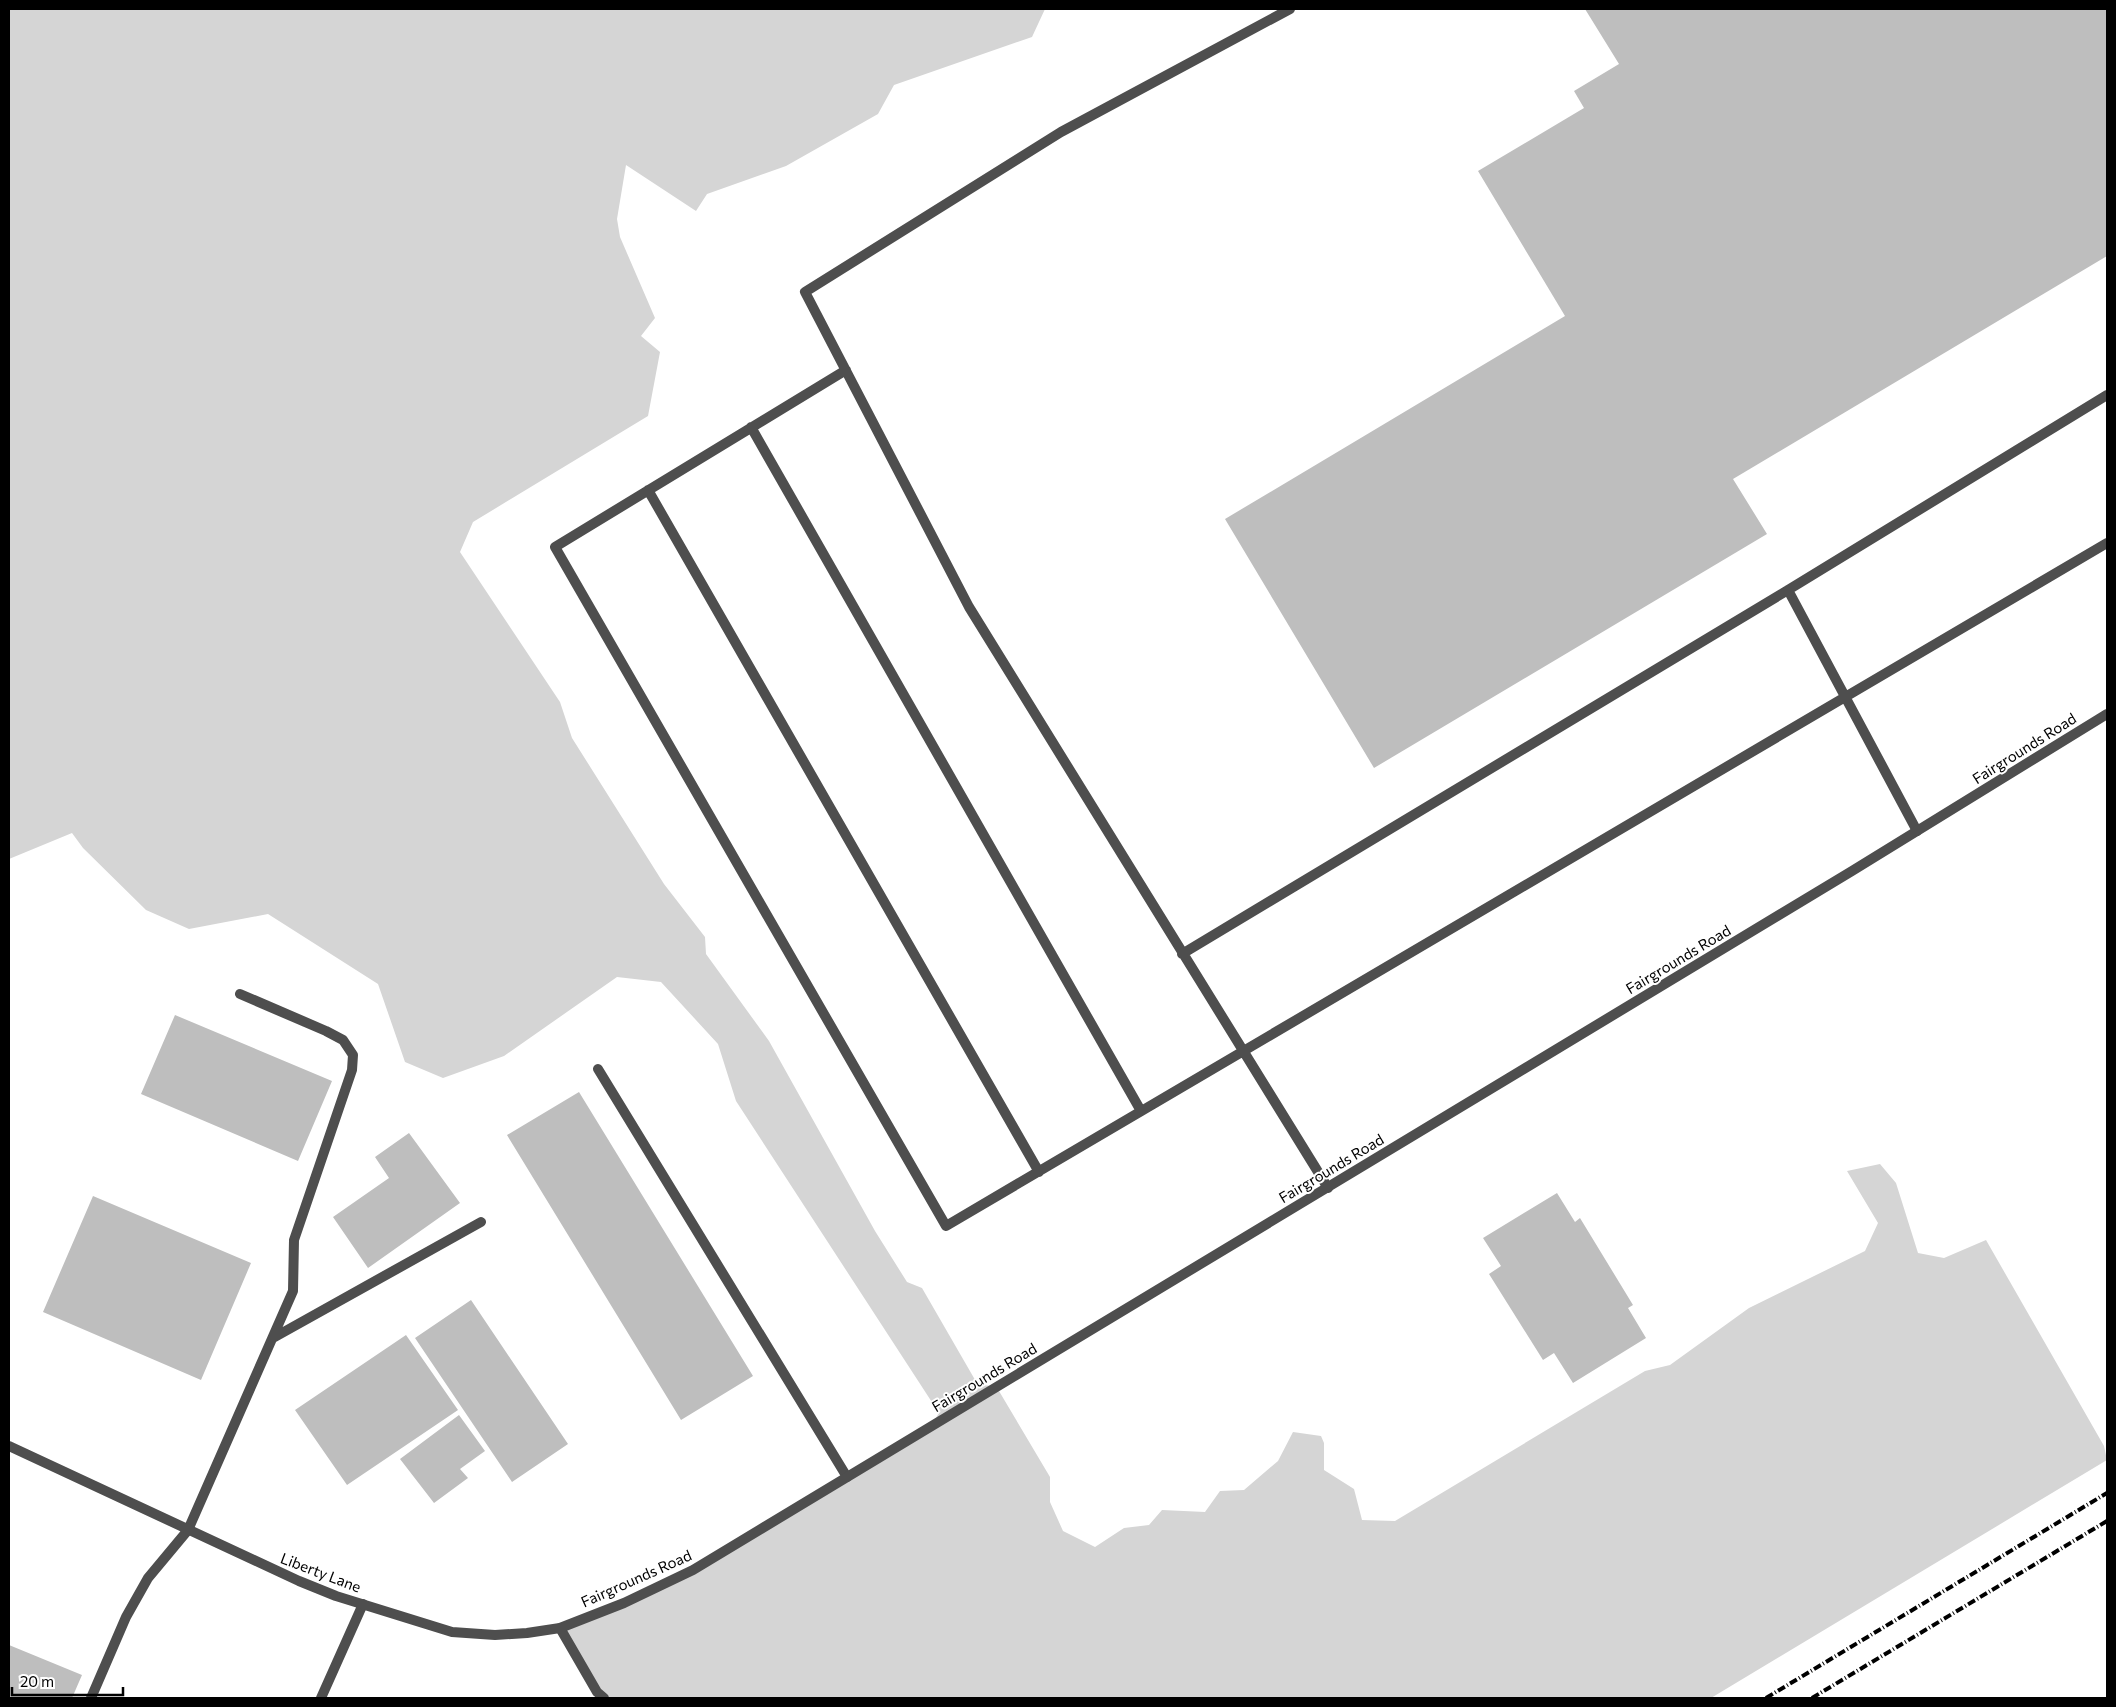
<svg xmlns="http://www.w3.org/2000/svg" width="2116" height="1707" font-family="Commissioner,sans-serif">
<style>
.green{fill:#d5d5d5}
.building{fill:#bebebe}
.lines{fill:none;stroke-linecap:round;stroke-linejoin:round}
.service{stroke:#4e4e4e;stroke-width:10}
.minor{stroke:#4e4e4e;stroke-width:10}
.tertiary{stroke:#4e4e4e;stroke-width:10}
.rail{stroke:#000;stroke-width:4;stroke-dasharray:8 2.5 1 2.5;stroke-linecap:butt}
.labels{text-anchor:middle;dominant-baseline:central;stroke-width:4;stroke-linejoin:round;paint-order:stroke}
.street-label{font-size:15px;fill:#000;stroke:#fff}
</style>
<rect width="100%" height="100%" fill="#fff"/>
<path class="green" d="M9,9H1045L1032,37L894,85L878,114L786,166L707,194L696,211L626,165L617,219L620,237L655,318L641,336L660,352L648,416L473,522L460,552L560,702L572,738L664,884L705,937L706,954L769,1041L875,1231L907,1282L922,1288L978,1385L996,1386L1050,1477V1502L1063,1531L1095,1547L1124,1528L1149,1525L1162,1510L1205,1512L1220,1491L1244,1490L1278,1461L1293,1432L1321,1436L1324,1443V1470L1354,1489L1362,1520L1395,1521L1645,1371L1670,1365L1749,1308L1865,1251L1878,1223L1847,1171L1880,1164L1896,1183L1918,1253L1944,1258L1986,1240L2104,1446L2107,1460L1711,1698H603L568,1641L565,1624L622,1600L693,1565L934,1421L939,1413L736,1101L718,1044L661,982L617,977L504,1056L443,1078L405,1062L378,984L268,914L189,929L146,910L83,848L72,833L9,859Z"/>
<path class="building" d="M1585,9H2107V256L1733,479L1767,534L1374,768L1225,519L1565,316L1478,171L1584,108L1574,91L1619,64Z
M175,1015L332,1081L298,1161L141,1094Z
M579,1092L753,1376L681,1420L507,1135Z
M409,1133L460,1203L368,1268L333,1217L389,1178L375,1157Z
M1557,1193L1575,1222L1580,1218L1633,1305L1628,1308L1646,1338L1573,1383L1554,1353L1543,1360L1489,1274L1501,1266L1483,1238Z
M93,1196L251,1263L201,1380L43,1312Z
M471,1300L568,1444L512,1482L415,1338Z
M406,1335L458,1410L347,1485L295,1410Z
M459,1415L485,1451L460,1469L468,1478L434,1503L400,1459Z
M9,1645L82,1675L72,1698H9Z"/>
<g class="lines">
<path class="service" d="M1290,9L1061,132L805,292L969,607L1328,1188
M846,370L555,547L946,1226L2107,543
M751,427L1141,1111
M648,490L1039,1172
M1788,590L1917,831
M1182,954L1788,590L2107,395
M598,1069L847,1477
M273,1338L481,1222
M91,1698L126,1617L148,1578L188,1530L293,1291L294,1240L352,1070L353,1055L343,1040L326,1031L240,994
M321,1698L363,1604"/>
<path class="minor" d="M560,1628L597,1692L604,1698"/>
<path class="tertiary" d="M9,1446L299,1581L336,1596L452,1632L495,1635L527,1633L560,1628L624,1603L693,1570L1852,871L2107,714"/>
<path class="rail" d="M1766,1698L2107,1493
M1812,1698L2107,1521"/>
</g>
<g class="labels">
<g class="street-label">
<text transform="translate(2024 748) rotate(-32)">Fairgrounds Road</text>
<text transform="translate(1678 959) rotate(-31)">Fairgrounds Road</text>
<text transform="translate(1331 1168) rotate(-31)">Fairgrounds Road</text>
<text transform="translate(984 1377) rotate(-31)">Fairgrounds Road</text>
<text transform="translate(321 1572) rotate(21)">Liberty Lane</text>
<text transform="translate(636 1578) rotate(-24)">Fairgrounds Road</text>
</g>
</g>
<rect width="2116" height="1707" fill="none" stroke="#000000" stroke-width="20"/>
<path d="M12 1687v8h111v-8" fill="none" stroke="#000000" stroke-width="2.5"/>
<text x="20" y="1687" font-size="15" fill="#000000" stroke="#ffffff" stroke-width="4" paint-order="stroke">20 m</text>
</svg>
